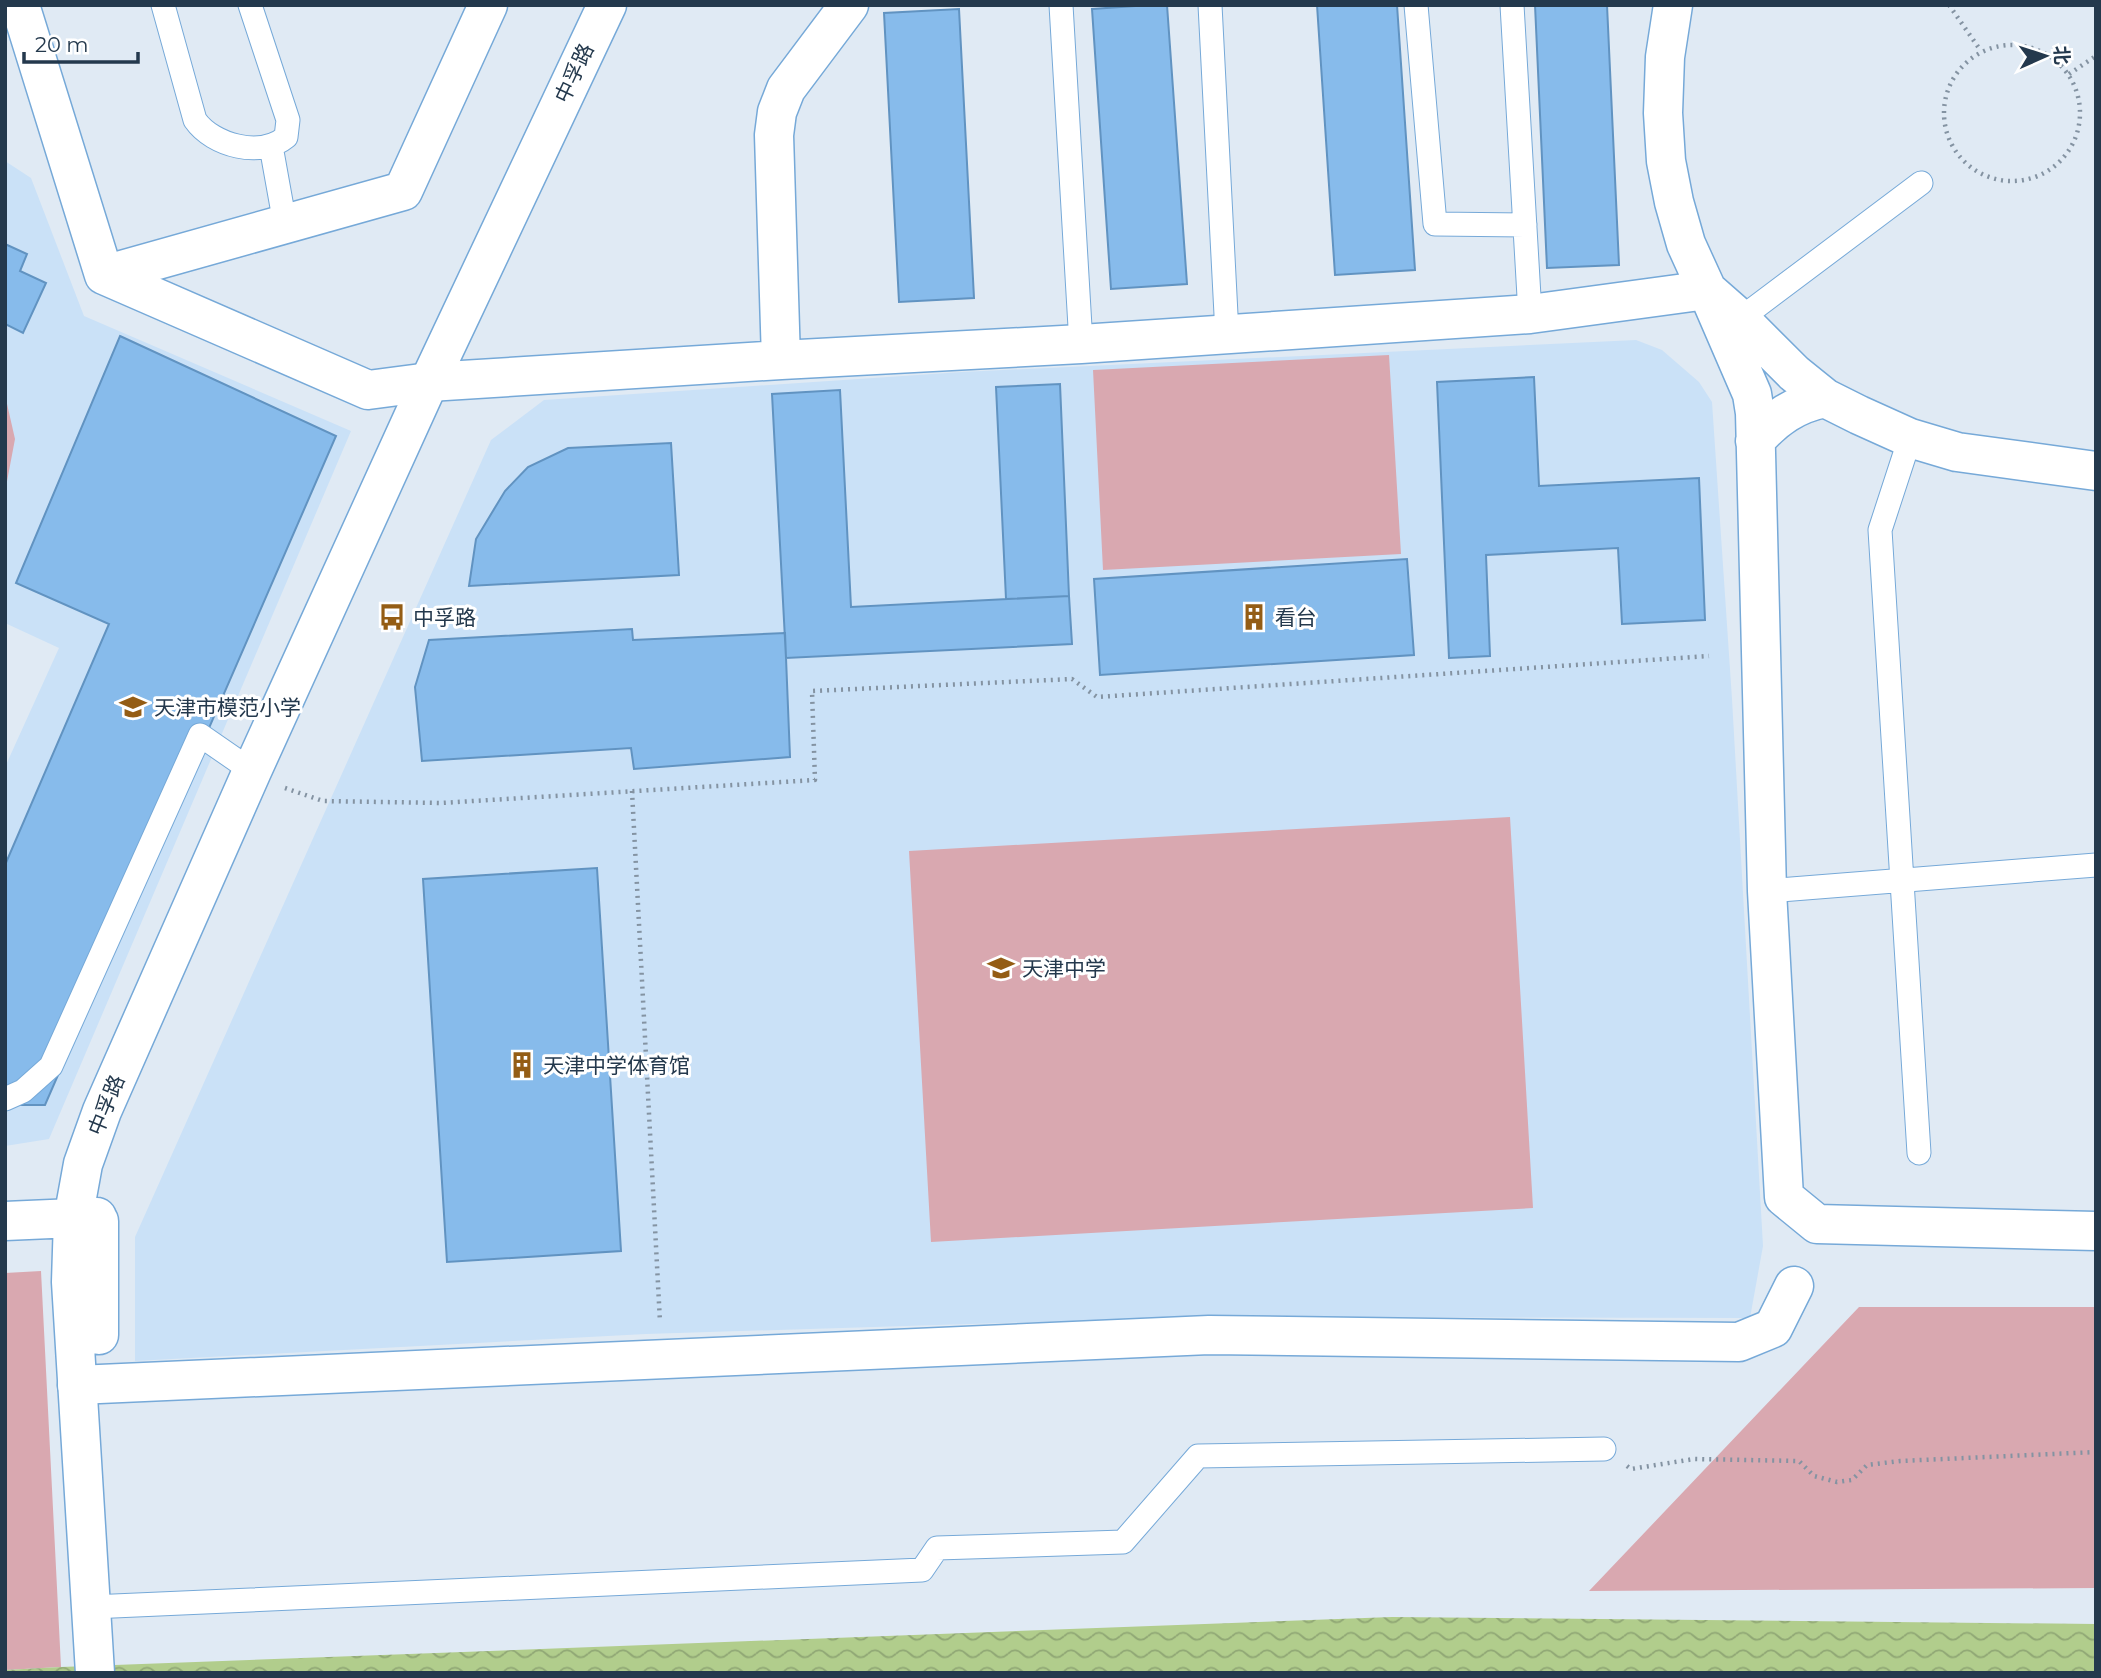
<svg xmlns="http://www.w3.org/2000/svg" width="2101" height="1678" font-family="Montserrat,'Noto Sans SC',sans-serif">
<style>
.built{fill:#cae1f7}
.park{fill:#d9a8b0}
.water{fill:url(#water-waves)}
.building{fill:#87bbeb;stroke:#6193c1;stroke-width:2}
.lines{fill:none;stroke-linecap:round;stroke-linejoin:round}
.lane-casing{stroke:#76a9d8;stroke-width:25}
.street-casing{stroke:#76a9d8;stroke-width:41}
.secondary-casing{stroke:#76a9d8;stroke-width:41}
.path{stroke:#8493a2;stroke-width:4.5;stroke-dasharray:2 5;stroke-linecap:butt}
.lane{stroke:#fff;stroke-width:23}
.street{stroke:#fff;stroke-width:38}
.secondary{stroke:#fff;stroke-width:38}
.labels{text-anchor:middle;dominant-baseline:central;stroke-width:6;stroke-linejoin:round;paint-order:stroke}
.street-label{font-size:21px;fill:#24394d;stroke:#fff}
.poi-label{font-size:21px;fill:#24394d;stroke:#fff;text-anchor:start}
</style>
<defs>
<pattern id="water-waves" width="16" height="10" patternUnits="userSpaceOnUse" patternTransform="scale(1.75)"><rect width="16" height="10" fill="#b1cd8c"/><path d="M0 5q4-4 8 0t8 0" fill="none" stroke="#90a775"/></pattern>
</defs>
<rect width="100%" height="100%" fill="#e0eaf4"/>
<path class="built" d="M5,161L31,178L84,316L351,431L49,1139L5,1146V767L59,648L5,623Z
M1636,340L1662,350L1699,382L1712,402L1732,699L1763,1246L1750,1318L1199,1317L646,1334L135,1361V1237L491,440L544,400L962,372Z"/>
<path class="park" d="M1389,355L1401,554L1103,570L1093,370Z
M5,395L15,439L5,492Z
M1510,817L1533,1208L931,1242L909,851Z
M41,1271L61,1667L5,1670V1273Z
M1859,1307H2096V1588L1589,1591Z"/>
<path class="water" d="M1392,1617L2096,1624V1673H5V1670L61,1667Z"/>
<path class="building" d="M1150,5H1167L1187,284L1111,289L1092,9Z
M1317,5H1397L1415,270L1335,275Z
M1535,5H1607L1619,265L1547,268Z
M959,9L974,298L899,302L884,13Z
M5,244L27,254L20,271L46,283L23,333L5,324Z
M120,336L336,436L45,1105H5V865L109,624L16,583Z
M1534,377L1539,486L1699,478L1705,620L1622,624L1618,548L1486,555L1490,656L1449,658L1437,382Z
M1060,384L1069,596L1006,599L996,387Z
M840,390L851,607L1069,596L1072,644L786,658L772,394Z
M671,443L679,575L469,586L476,539L505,491L528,467L568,448Z
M1407,559L1414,655L1100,675L1094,579Z
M632,629L633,640L785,633L790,757L634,769L631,748L422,761L415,687L429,640Z
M597,868L621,1251L447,1262L423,879Z"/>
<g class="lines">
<defs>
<path id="lane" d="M163,5L195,120C213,146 261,158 286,137L288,120L250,5
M1061,5L1081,344
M1210,5L1227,334
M1416,5L1435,224L1525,225
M1512,5L1530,314
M271,146L285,224
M1740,319L1921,183
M1910,438L1880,530L1919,1153
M1767,891L2096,865
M5,1099L23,1091L51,1066L200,735L252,771
M91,1607L922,1570L937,1548L1123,1542L1198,1456L1604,1449"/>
<path id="street" d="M20,5L104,275L368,390L429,382L781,360L774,135L777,112L786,89L849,5
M1673,5L1665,57L1663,113L1666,161L1674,202L1686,244L1707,290L1740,319L1794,373L1825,398L1859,415L1910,438L1957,452L2096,471
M104,275L403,191L488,5
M781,360L1081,344L1530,314L1707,290L1752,394L1755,413L1767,891L1784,1197L1817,1224L2096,1231
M1755,441C1775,418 1795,404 1825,398
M77,1385L1209,1335L1739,1342L1773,1328L1794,1286"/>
<path id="secondary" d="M5,1221L97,1217
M99,1221V1335
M95,1673L71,1282L73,1219L83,1164L102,1111L252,771L429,382L607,5"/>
</defs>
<use href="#lane" class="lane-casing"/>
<use href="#street" class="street-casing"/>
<use href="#secondary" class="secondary-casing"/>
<path class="path" d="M1949,5L1981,51
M1944 113a68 68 0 1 1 136 0a68 68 0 1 1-136 0Z
M2069,74L2096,56
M285,788L323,801L441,803L815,780L812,691L1072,679L1097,697L1709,656
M632,791L660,1322
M1627,1466L1631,1469L1694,1459L1799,1461L1814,1476L1837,1482L1852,1480L1867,1465L1900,1461L2096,1452"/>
<use href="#lane" class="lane"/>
<use href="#street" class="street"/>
<use href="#secondary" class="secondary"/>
</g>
<defs>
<symbol id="bus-bare" viewBox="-9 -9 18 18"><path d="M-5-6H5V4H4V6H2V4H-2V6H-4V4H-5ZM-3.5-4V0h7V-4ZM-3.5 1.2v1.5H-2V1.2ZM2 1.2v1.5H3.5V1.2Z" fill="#945d15" stroke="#fff" stroke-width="2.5" paint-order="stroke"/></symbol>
<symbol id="building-bare" viewBox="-9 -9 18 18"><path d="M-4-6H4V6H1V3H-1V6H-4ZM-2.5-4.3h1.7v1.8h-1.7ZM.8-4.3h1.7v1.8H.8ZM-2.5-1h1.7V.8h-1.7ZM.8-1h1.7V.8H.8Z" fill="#945d15" stroke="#fff" stroke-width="2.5" paint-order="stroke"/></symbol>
<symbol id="school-bare" viewBox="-9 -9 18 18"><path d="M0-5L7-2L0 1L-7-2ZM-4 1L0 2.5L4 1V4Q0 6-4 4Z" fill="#945d15" stroke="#fff" stroke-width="2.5" paint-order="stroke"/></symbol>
</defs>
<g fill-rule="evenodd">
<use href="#bus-bare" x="373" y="598" width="38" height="38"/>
<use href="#building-bare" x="1235" y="598" width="38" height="38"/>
<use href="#school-bare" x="114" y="688" width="38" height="38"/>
<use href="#school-bare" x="982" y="949" width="38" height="38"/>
<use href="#building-bare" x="503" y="1046" width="38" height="38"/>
</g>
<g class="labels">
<g class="street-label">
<text transform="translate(574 73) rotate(-65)">中孚路</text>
<text transform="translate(106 1105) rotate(-68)">中孚路</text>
</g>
<g class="poi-label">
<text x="413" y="617">中孚路</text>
<text x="1275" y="617">看台</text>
<text x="154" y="707">天津市模范小学</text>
<text x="1022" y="968">天津中学</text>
<text x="543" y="1065">天津中学体育馆</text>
</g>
</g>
<rect width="2101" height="1678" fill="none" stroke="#24394d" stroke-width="14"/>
<g transform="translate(2045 56) rotate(87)" stroke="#ffffff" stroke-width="5" paint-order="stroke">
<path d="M0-5L12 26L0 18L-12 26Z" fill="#24394d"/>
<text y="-10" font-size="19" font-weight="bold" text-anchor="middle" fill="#24394d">北</text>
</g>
<path d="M24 52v10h114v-10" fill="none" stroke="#24394d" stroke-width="3.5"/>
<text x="35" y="52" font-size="21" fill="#24394d" stroke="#ffffff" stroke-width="5" paint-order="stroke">20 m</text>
</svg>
